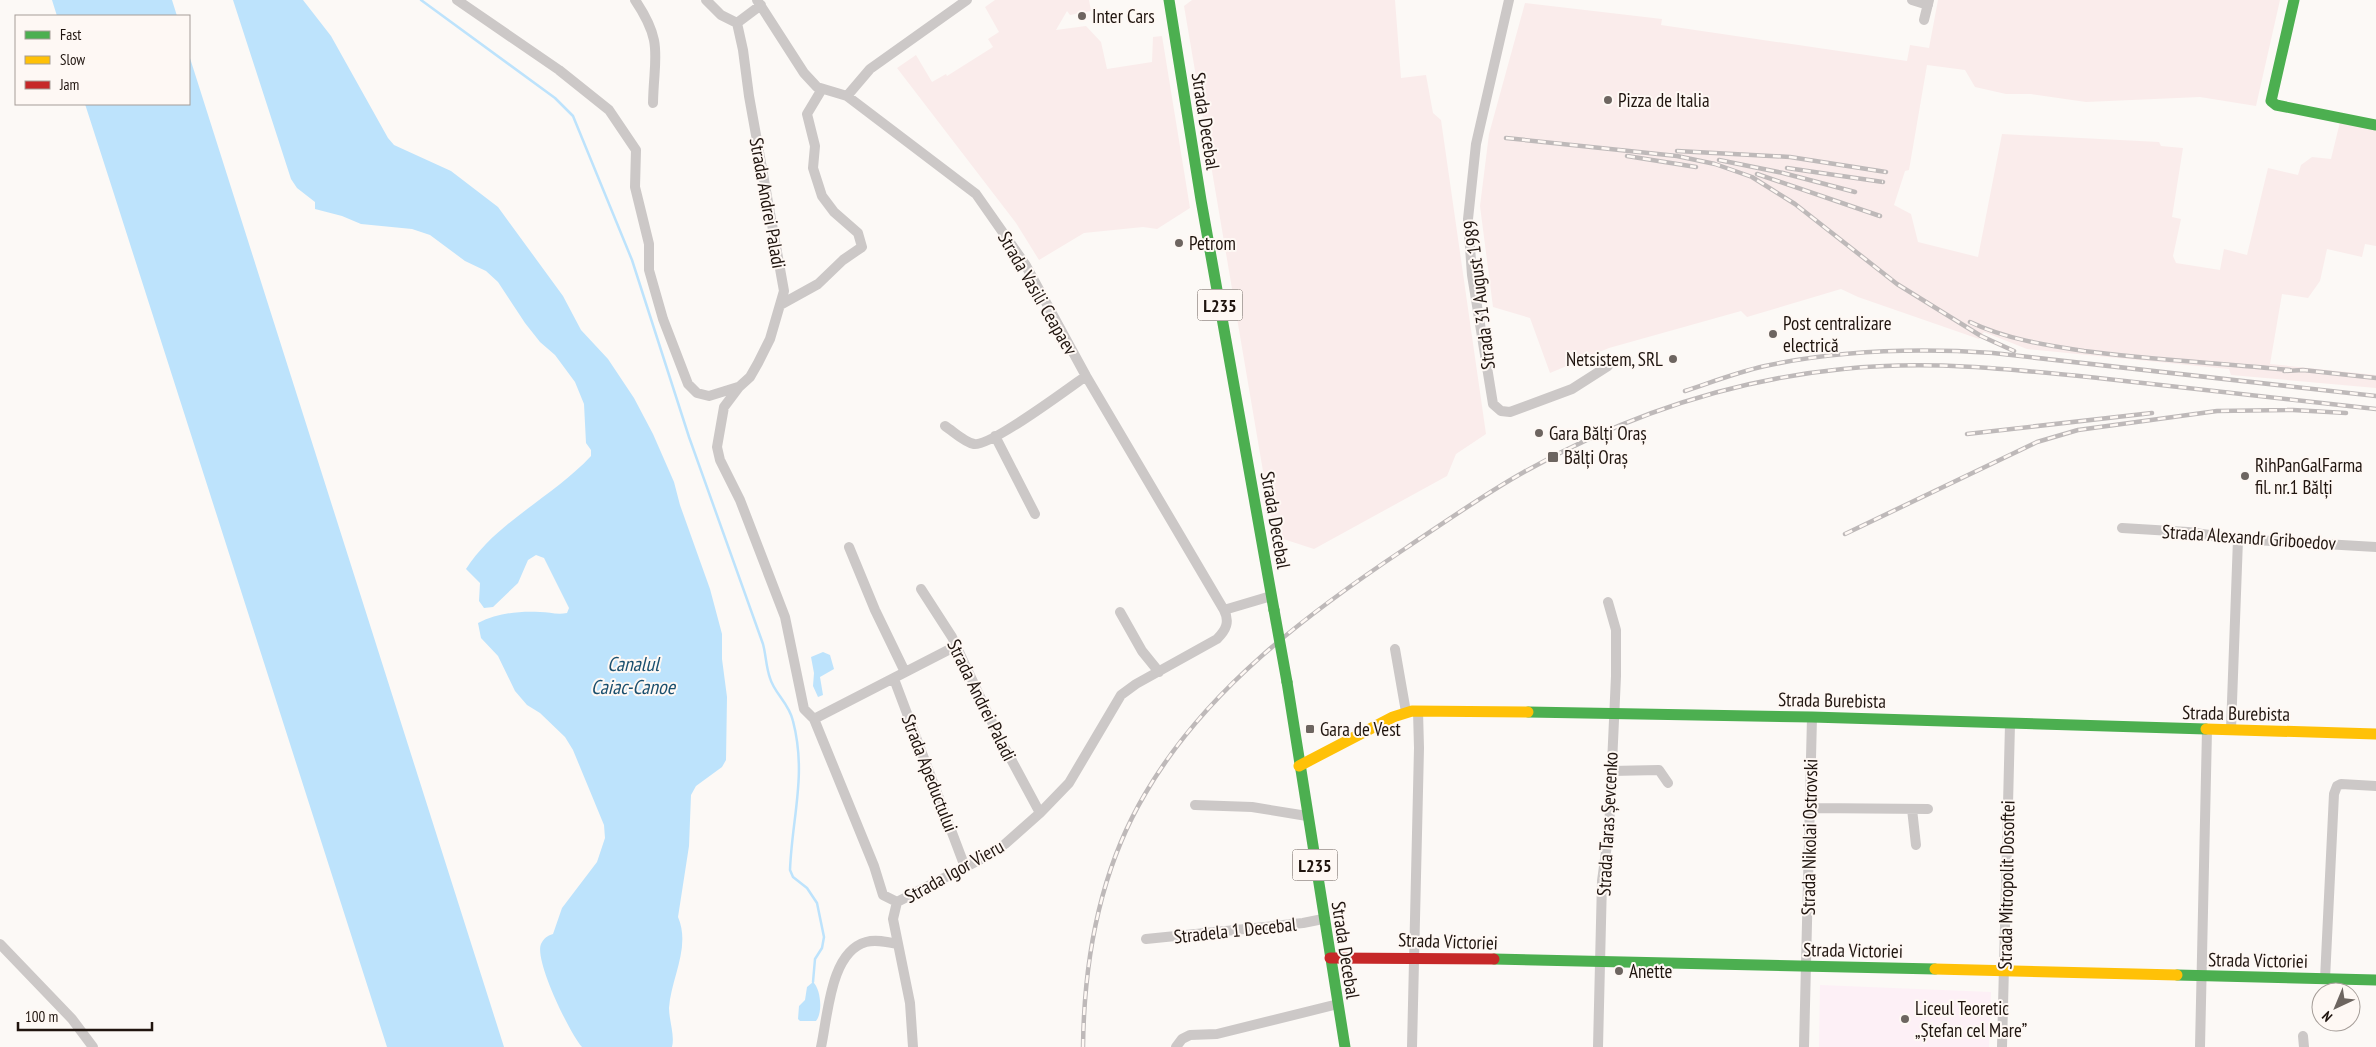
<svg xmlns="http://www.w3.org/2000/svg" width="2376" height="1047" font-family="'PT Sans Narrow',sans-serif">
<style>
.industrial{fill:#faeceb}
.education{fill:#fdf0f6}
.water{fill:#bde3fc}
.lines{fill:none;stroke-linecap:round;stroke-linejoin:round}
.stream{stroke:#bde3fc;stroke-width:2.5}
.street{stroke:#ccc8c7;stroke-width:10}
.fast{stroke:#4caf50;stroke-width:11}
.slow{stroke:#ffc107;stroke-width:11}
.jam{stroke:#c62828;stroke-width:11}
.rail-casing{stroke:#beb9b9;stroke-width:4.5}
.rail{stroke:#fef8f4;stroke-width:2.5;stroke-dasharray:8;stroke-linecap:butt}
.fast-bridge{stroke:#4caf50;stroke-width:11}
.poi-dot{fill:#6d6560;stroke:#fef8f4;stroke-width:2}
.labels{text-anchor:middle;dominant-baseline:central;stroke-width:4;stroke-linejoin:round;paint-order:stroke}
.shield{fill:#fef8f4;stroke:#635954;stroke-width:1}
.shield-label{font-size:18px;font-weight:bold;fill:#20150f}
.poi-label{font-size:19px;fill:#20150f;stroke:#fef8f4;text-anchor:start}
.street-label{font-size:19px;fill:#20150f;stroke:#fef8f4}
.water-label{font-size:20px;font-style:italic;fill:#1a4f6e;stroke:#fef8f4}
</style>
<rect width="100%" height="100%" fill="#fcf9f6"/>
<path class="industrial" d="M995,0H1089L1091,11L1070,15L1067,11L1056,30L1086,26L1101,42L1107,69L1152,62L1153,37L1162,36L1190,208L1157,229L1143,227L1084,233L1039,260L1016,223L897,68L916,55L932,82L946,74L947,76L993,47L988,39L999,32L985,7Z
M1192,0H1395L1401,78L1426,75L1433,113L1441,120L1486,434L1456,454L1447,476L1314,549L1274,536L1184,6Z
M1938,0H2280L2256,106L2200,97L2086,102L2031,94H2006L1975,87L1965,70L1927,65L1909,170L1905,171L1894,205L1911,214L1918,242L1978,257L2002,134L2159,142L2161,146L2183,148L2172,217L2181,219L2173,256L2176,263L2220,270L2224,249L2247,255L2268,168L2298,175L2301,165L2312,157L2331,159L2340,122L2376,130V246L2365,244L2362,257L2327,249L2320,281L2308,298L2282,294L2270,364L2376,375V388L2231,375L2229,369L2027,349L1984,332L1979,339L1858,297L1841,289L1747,317L1741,311L1609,348L1550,373L1530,318L1493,307L1480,206L1489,134L1525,3L1662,19L1661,25L1907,61L1910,45L1929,48Z"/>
<path class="education" d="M1820,985L1991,992L1989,1047H1819Z"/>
<path class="water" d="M52,0H172L177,16H57Z
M233,0H303L331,36L388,138L394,145L451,171L498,207L563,296L581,330L608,359L634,398L653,434L674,482L680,505L710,589L722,634V659L727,697L726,760L722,767L696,786L691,795L689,846L678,917C691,947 671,978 669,1008C669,1020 675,1036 672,1047H582C570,1034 534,960 541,944C544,938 547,936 553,934L562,908L597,862L605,838L604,825L573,750L565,737L540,713L527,705L515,691L498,656L481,638L478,623C498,613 518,611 540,612C549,612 557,615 567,613L569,608L544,558L536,555L528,560L518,583L493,607L484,608L479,601L480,583L466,569C497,521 552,498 591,456V450L586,443L584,404L575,382L555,355L540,342L525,323L498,282L486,271L465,261L430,235L412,229L361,224L342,216L315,209V202L297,188L291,179Z
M189,55L504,1047H387L114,194L85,104H189Z
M823,652L830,655L834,669L820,677L823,695L818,697L813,686L814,673L811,657Z
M813,982C821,989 823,1013 816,1021H800L798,1019L799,1006L805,1000L807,987Z"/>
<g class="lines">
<path class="stream" d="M421,0L555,98L573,116L632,260L689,437L763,644C766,655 766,667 770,678C774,693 789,703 793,721C807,775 792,817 790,870L793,877L807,888L817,903L824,937L822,948L815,959L813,982"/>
<path class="street" d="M457,0L559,70L609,110L636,150L635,187L649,244V270L663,319L688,384L697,393L709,396L738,387
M635,0C664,43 654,55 653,103
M706,0L721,15L737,23
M757,0L804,73L817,87L847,96L976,194L1025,264L1086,376L1224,610L1271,596
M1509,0L1476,144L1468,219L1472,275L1493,404L1501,411L1510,412L1572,389L1608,366
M1912,0L1928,5
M761,5L737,23L743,50L749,96L784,291L770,339L758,363L750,377L739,387L724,407L717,447L720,460L740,500L785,617L804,709L814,719L874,866L883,895L897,902
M1924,20L1929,0
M847,96L870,69L967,0
M780,305L818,284L843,260L862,247L858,233L834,212L822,196L813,168L815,146L807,114L822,89
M945,426C953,431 964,442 974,444C990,447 1069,388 1086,376
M995,436L1035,514
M2122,528L2188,532L2238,539L2376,547
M849,547L875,610L905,672
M921,589L952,637L998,735L1040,813
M1120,612L1142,651L1159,672
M1395,649L1406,712
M894,679L965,867
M814,719L956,646
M2231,729L2238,539
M1611,771L1659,770L1668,783
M1195,805L1252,807L1307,816
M1810,808L1928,809
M1912,809L1916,845
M1146,939L1303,923L1323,919
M0,944L72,1019L93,1047
M2325,979L2334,794L2337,786L2341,784L2376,786
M2303,1036L2304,1047
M821,1047C828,1016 830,952 866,942C876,939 888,942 897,944
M913,1047L910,1003L893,919L897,902L989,855L1005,844L1040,813L1069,783L1121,695L1136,684L1217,639C1226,630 1230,622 1224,610
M1176,1047L1182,1039L1190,1035L1217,1034L1338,1004
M1412,1047L1419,748L1418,711
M1598,1047L1602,881L1609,830L1616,676V630L1608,602
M1804,1047L1812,717
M2002,1047L2010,724
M2200,1047L2207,730"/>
<path class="fast" d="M1169,0L1201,200L1274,610
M2294,0L2271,101L2276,105L2376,125
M1287,682L1345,1047
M1528,712L1812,717L2206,729
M1494,959L1935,969
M2177,975L2376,980"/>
<path class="slow" d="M2206,729L2376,734
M1299,766L1393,717L1412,711L1528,712
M1935,969L2177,975"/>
<path class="jam" d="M1330,958L1494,959"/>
<defs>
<path id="rail" d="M1506,138L1677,156L1715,164L1752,177L1795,204L1897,284L1981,336L2014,351
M1677,151L1790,157L1886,172
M1627,156L1696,167
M1719,160L1783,173L1855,192
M1787,168L1883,182
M1757,174L1880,216
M1970,322C2006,339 2045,345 2084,351C2153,360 2221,363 2290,370
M2284,371L2303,370L2376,378
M1685,391C1712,382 1738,372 1765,366C1839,350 1918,348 1993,353L2376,396
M1967,434L2152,413
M1845,534L2037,442L2078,430L2217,411L2293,410L2346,413
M1083,1047C1084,960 1100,870 1145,794C1206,689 1307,614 1406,548C1445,522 1483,495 1524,472C1622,417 1731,380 1843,369C1929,360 2012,369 2098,378C2190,388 2283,399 2376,409"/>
</defs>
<use href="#rail" class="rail-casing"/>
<use href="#rail" class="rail"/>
<path class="fast-bridge" d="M1274,610L1287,682"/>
</g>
<g class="poi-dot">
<circle cx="1082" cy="16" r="5"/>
<circle cx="1608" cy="100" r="5"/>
<circle cx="1179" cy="243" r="5"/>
<circle cx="1773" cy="334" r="5"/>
<circle cx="1673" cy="359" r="5"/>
<circle cx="1539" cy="433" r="5"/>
<rect x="1547" y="451" width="12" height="12" rx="2.5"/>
<circle cx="2245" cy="476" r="5"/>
<rect x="1305" y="724" width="10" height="10" rx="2.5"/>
<circle cx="1619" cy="971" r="5"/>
<circle cx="1905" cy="1019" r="5"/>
</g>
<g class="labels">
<g class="shield">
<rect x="1197.5" y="289.5" width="45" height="31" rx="4"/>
<rect x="1292.5" y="849.5" width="45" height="31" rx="4"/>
</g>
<g class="shield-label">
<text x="1220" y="305">L235</text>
<text x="1315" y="865">L235</text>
</g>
<g class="poi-label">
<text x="1092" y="16">Inter Cars</text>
<text x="1618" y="100">Pizza de Italia</text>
<text x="1189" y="243">Petrom</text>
<text x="1783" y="323">Post centralizare<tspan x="1783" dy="22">electrică</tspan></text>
<text x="1663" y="359" text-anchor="end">Netsistem, SRL</text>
<text x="1549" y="433">Gara Bălți Oraș</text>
<text x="1564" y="457">Bălți Oraș</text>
<text x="2255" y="465">RihPanGalFarma<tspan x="2255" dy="22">fil. nr.1 Bălți</tspan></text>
<text x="1320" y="729">Gara de Vest</text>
<text x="1629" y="971">Anette</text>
<text x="1915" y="1008">Liceul Teoretic<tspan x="1915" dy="22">„Ștefan cel Mare”</tspan></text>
</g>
<g class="street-label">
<text transform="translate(1206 121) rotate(81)">Strada Decebal</text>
<text transform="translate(768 203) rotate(80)">Strada Andrei Paladi</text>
<text transform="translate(1038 293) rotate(60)">Strada Vasili Ceapaev</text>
<text transform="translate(1479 295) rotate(-97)">Strada 31 August 1989</text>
<text transform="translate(1276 520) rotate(80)">Strada Decebal</text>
<text transform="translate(2249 537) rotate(4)">Strada Alexandr Griboedov</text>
<text transform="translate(982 700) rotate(64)">Strada Andrei Paladi</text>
<text transform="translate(1832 700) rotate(1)">Strada Burebista</text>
<text transform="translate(2236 713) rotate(1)">Strada Burebista</text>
<text transform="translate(930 773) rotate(69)">Strada Apeductului</text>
<text transform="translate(1607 824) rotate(-87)">Strada Taras Șevcenko</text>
<text transform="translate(1809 837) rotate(-89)">Strada Nikolai Ostrovski</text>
<text transform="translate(954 871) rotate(-29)">Strada Igor Vieru</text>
<text transform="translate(2006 885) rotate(-89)">Strada Mitropolit Dosoftei</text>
<text transform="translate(1235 930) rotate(-6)">Stradela 1 Decebal</text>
<text transform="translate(1448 941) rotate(2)">Strada Victoriei</text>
<text transform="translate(1346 950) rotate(81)">Strada Decebal</text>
<text transform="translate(1853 950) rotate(1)">Strada Victoriei</text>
<text transform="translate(2258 960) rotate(1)">Strada Victoriei</text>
</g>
<g class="water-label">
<text x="633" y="664">Canalul<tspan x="633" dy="23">Caiac-Canoe</tspan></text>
</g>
</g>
<rect x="15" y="15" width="175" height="90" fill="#fef8f4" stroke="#a59d98"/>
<rect x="25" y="31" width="25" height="8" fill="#4caf50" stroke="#a59d98"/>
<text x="60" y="40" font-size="15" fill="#20150f">Fast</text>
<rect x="25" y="56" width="25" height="8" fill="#ffc107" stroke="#a59d98"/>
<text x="60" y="65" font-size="15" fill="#20150f">Slow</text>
<rect x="25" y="81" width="25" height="8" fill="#c62828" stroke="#a59d98"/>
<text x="60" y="90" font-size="15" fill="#20150f">Jam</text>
<g transform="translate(2336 1007) rotate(224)"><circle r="24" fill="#fef8f4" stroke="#a59d98"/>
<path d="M0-4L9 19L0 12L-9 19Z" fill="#6d6560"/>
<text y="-8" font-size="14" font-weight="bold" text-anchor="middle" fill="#20150f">N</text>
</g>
<path d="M18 1022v8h134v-8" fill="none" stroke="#20150f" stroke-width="2.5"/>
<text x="25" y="1022" font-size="15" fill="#20150f" stroke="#fef8f4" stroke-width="4" paint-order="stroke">100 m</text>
</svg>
